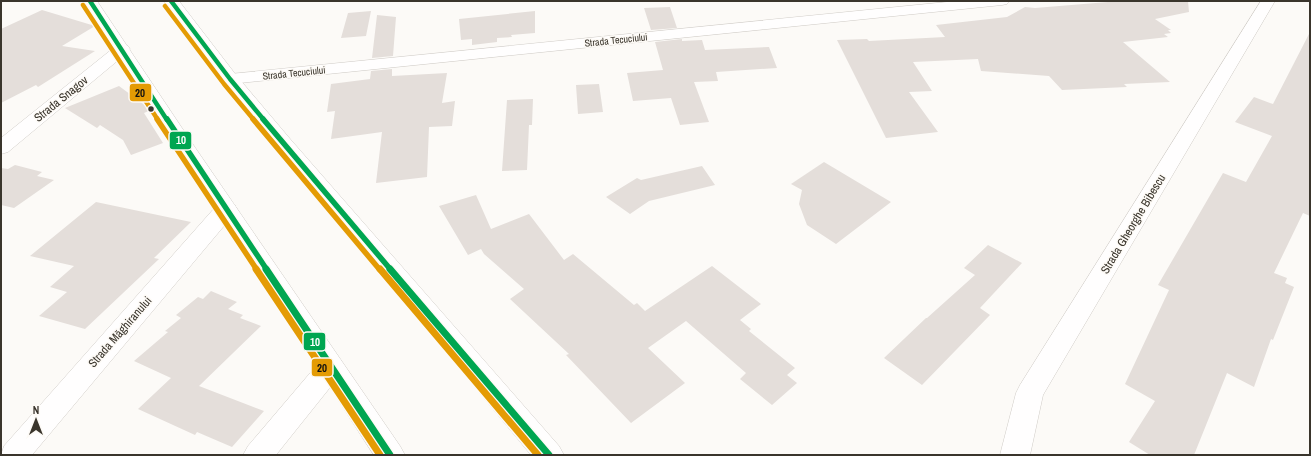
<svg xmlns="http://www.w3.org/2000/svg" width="1311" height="456" font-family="'Archivo Narrow',sans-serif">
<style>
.building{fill:#e4deda}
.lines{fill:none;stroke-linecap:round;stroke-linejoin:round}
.street-casing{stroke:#d0ccc7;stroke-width:1}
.secondary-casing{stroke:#d0ccc7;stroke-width:1}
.primary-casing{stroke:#d0ccc7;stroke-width:1}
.street{fill:#fffefe;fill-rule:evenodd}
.secondary{fill:#fffefe;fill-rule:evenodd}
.primary{fill:#fffefe;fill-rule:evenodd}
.bus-1-far2-casing{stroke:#fdfaf6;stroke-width:7}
.bus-1-far1-casing{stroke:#fdfaf6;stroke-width:8}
.bus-1-casing{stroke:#fdfaf6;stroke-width:10}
.bus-2-far2-casing{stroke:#fdfaf6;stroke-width:7}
.bus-2-far1-casing{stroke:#fdfaf6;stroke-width:8}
.bus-2-casing{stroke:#fdfaf6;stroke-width:10}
.bus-1-far2{stroke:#00a651;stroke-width:4.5}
.bus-1-far1{stroke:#00a651;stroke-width:5.5}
.bus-1{stroke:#00a651;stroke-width:7}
.bus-2-far2{stroke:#e49b04;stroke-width:4.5}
.bus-2-far1{stroke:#e49b04;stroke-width:5.5}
.bus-2{stroke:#e49b04;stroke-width:7}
.bus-dot{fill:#3a352c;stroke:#fdfaf6;stroke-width:1.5}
.labels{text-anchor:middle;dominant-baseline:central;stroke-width:3;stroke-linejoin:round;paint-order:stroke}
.far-street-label{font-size:10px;fill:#3a352c;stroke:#fdfaf6}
.street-label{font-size:12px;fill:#3a352c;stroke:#fdfaf6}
.line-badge{stroke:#fdfaf6;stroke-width:1.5}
.badge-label{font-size:11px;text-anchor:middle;font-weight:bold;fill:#fff}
.pale-badge-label{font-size:11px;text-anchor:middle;font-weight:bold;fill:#111}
</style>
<rect width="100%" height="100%" fill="#fcfaf7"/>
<path class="building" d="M1120,1H1188L1189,12L1155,19L1171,30H1168L1171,33L1164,34L1168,37L1123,42L1170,82L1124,84L1127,87L1062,90L1049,76L981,71L978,59L913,62L932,91L909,92L938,132L886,138L837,40L867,39L869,41L945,37L936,25L1007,17L1025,7L1035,8Z
M670,7L677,28L651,30L644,8Z
M42,10L95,26L62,46L95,51L38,87L36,85L1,103V29Z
M371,11L366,36L341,38L348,13Z
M535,11V33L511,35L512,37L497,38V42L472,45V39L461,40L459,19Z
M377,15L396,17L393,56L372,58Z
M1310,32V216L1303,213L1274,273L1287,278L1285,283L1294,287L1273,340L1271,339L1254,387L1227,373L1194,455H1150L1129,442L1155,401L1125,384L1169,290L1158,285L1223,173L1246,182L1272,136L1235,122L1254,97L1273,104Z
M682,39V41L702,40L705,50L769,47L777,68L716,72L718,81L694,82L709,122L680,125L671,98L633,101L627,73L663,70L655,42Z
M392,69V76L447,73L442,103L455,101L452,126L429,127L427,177L376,183L382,132L331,139L335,111L327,112L331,84L370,79L371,71Z
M599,84L603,112L578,114L576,85Z
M119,86L150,109L151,110L144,113L163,143L131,155L123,140L100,125L97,128L65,108Z
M533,99L532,125H529L527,170L502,171L507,100Z
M824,162L891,202L836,244L807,225L799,204L802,190L791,184Z
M15,165L42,172L37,176L54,180L14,208L1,205V168L8,169Z
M702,166L715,185L649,201L630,214L606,197L637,178L641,180Z
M476,195L491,229L529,214L564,260L573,254L634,305L637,303L645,311L712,266L761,304L740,320L751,329L749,331L795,368L787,375L797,383L772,405L740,379L746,373L686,321L648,348L685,383L631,423L566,355L569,354L510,299L524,289L484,254L481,249L468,255L439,206Z
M96,202L191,222L154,258L159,259L85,329L39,316L67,292L50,287L74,266L30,256Z
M988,245L1022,263L980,308L990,315L922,385L884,358L926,318H927L975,275L964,268Z
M211,291L237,302L228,309L243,315L240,318L261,326L199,386L264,411L232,447L197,432L195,435L138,409L171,378L134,361L168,332L165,331L181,318L176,315L198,297L203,299Z"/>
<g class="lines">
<defs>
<path id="street" d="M957,1H1009L1007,4L1002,5L230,84L224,83L221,79L224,75L230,74Z
M122,44L128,46L130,49L128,52L8,152L1,154V138L116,46Z
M226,202L234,204L237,209L234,214L32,455H1L4,446L218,204Z
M331,356L340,359L344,367L340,375L276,455H243L248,446L322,359Z"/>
<path id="secondary" d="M1261,1H1275L1043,395L1030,455H1000L1016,393L1020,385Z"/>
<path id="primary" d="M83,1H97L194,146L400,446L405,455H374Z
M164,1H179L236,75L291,140L559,446L564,455H531L224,83Z"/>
</defs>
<use href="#street" class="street-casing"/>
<use href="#secondary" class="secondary-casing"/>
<use href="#primary" class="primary-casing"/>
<use href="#street" class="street"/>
<use href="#secondary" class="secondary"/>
<use href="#primary" class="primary"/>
<defs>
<path id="bus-1-far2" d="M90,1L167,120
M171,1L230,79L264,120"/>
<path id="bus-1-far1" d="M167,119L267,270
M263,119L391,270"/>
<path id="bus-1" d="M266,269L390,455
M390,269L549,455"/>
<path id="bus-2-far2" d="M83,5L158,120
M165,6L224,84L254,120"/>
<path id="bus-2-far1" d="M157,119L257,270
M253,119L380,270"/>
<path id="bus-2" d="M256,269L380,455
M380,269L538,455"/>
</defs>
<use href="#bus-1-far2" class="bus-1-far2-casing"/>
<use href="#bus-1-far1" class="bus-1-far1-casing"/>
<use href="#bus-1" class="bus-1-casing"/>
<use href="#bus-2-far2" class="bus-2-far2-casing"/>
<use href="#bus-2-far1" class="bus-2-far1-casing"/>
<use href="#bus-2" class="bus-2-casing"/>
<use href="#bus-1-far2" class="bus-1-far2"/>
<use href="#bus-1-far1" class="bus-1-far1"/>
<use href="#bus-1" class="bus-1"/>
<use href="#bus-2-far2" class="bus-2-far2"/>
<use href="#bus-2-far1" class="bus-2-far1"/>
<use href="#bus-2" class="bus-2"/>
</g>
<circle class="bus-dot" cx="151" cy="109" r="3.5"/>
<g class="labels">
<g class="far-street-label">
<text transform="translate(616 40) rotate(-6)">Strada Tecuciului</text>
<text transform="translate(294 73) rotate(-6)">Strada Tecuciului</text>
</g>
<g class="street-label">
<text transform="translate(61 99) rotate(-39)">Strada Snagov</text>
<text transform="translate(1133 224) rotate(-59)">Strada Gheorghe Bibescu</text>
<text transform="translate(120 332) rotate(-49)">Strada Măghiranului</text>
</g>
</g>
<g class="line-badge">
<rect x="129" y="83" width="23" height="19" rx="4" fill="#e49b04"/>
<rect x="169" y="131" width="23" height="19" rx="4" fill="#00a651"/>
<rect x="303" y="332" width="23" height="19" rx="4" fill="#00a651"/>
<rect x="311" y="358" width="22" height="19" rx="4" fill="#e49b04"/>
</g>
<g class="badge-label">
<text x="181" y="144">10</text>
<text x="315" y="346">10</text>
</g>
<g class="pale-badge-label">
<text x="140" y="97">20</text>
<text x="322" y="372">20</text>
</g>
<rect width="1311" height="456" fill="none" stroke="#3a352c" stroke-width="4"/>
<g transform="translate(36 420)" stroke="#fdfaf6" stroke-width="3" paint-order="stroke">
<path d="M0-3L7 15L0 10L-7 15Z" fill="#3a352c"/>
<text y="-6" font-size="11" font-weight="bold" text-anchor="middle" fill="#3a352c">N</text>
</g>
</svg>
